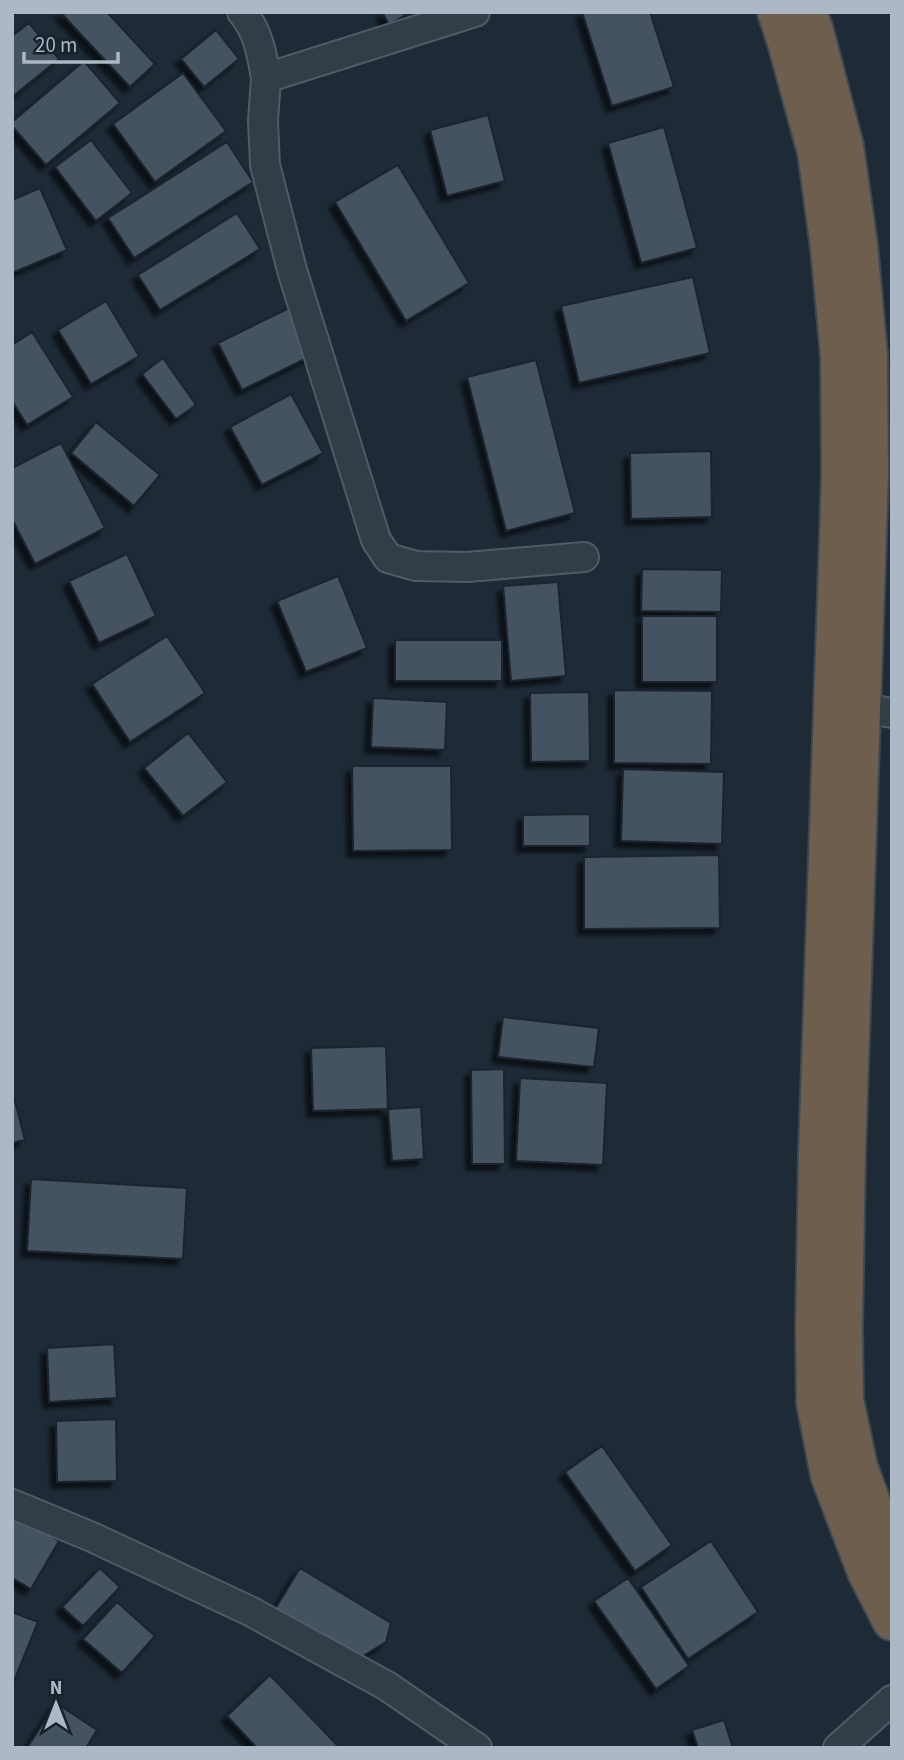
<svg xmlns="http://www.w3.org/2000/svg" width="904" height="1760" font-family="'Source Sans 3',sans-serif">
<style>
.building{fill:#445361;stroke:#1a242e;stroke-width:2;filter:url(#shadow)}
.lines{fill:none;stroke-linecap:round;stroke-linejoin:round}
.street-casing{stroke:#4f5b66;stroke-width:32}
.highway-casing{stroke:#3d4852;stroke-width:42}
.street{stroke:#323d47;stroke-width:28}
.highway{stroke:#6e5e4e;stroke-width:38}
</style>
<defs>
<filter id="shadow"><feDropShadow dx="-6" dy="6" stdDeviation="2" flood-color="#0009"/></filter>
</defs>
<rect width="100%" height="100%" fill="#1e2b37"/>
<path class="building" d="M60,12H107L155,64L130,87Z
M382,12H410L389,25Z
M582,12H650L674,87L612,106Z
M29,23L59,59L12,97V36Z
M216,30L239,59L204,87L181,59Z
M84,61L120,103L46,165L12,126V122Z
M183,73L226,131L155,182L113,124Z
M488,115L505,181L447,196L430,130Z
M664,127L697,248L641,263L608,143Z
M91,140L132,193L96,221L55,167Z
M227,142L253,182L134,258L108,218Z
M398,165L469,283L406,321L335,202Z
M40,188L67,250L12,273V200Z
M237,213L260,249L160,310L138,275Z
M693,277L710,353L579,383L561,306Z
M106,301L139,356L91,384L58,330Z
M289,308L313,355L242,390L218,343Z
M32,332L73,397L27,425L12,401V345Z
M163,358L196,405L176,419L142,374Z
M536,360L575,513L506,531L467,377Z
M291,394L323,453L262,485L230,427Z
M96,422L160,475L134,506L71,453Z
M61,443L105,528L35,564L12,519V468Z
M711,451L712,517L631,519L630,453Z
M127,554L156,616L99,643L69,581Z
M642,569L722,570L721,612L641,611Z
M338,576L367,648L306,672L277,601Z
M558,582L566,676L511,681L503,586Z
M642,616H717V682H642Z
M167,636L205,693L130,742L92,684Z
M395,640H502V681H395Z
M614,690L712,691L711,764L614,763Z
M589,692L590,761L531,762L530,693Z
M373,698L447,702L445,750L371,747Z
M188,733L227,782L183,816L144,768Z
M352,766H451L452,850L353,851Z
M623,769L724,772L722,844L621,841Z
M590,814V846H523V815Z
M719,855L720,928L584,929V857Z
M503,1017L599,1028L594,1067L498,1057Z
M386,1046L388,1109L313,1111L311,1048Z
M504,1069L505,1164H472L471,1070Z
M520,1078L607,1083L603,1165L516,1161Z
M12,1097H14L25,1140L12,1143Z
M421,1107L424,1159L392,1161L388,1109Z
M31,1179L187,1188L183,1259L27,1251Z
M114,1344L117,1398L49,1402L47,1348Z
M116,1419L117,1481L57,1482L56,1421Z
M602,1446L672,1545L635,1571L565,1472Z
M12,1513L59,1541L31,1589L12,1578Z
M711,1541L758,1612L688,1659L641,1587Z
M100,1568L120,1587L83,1626L62,1607Z
M300,1568L391,1623L386,1642L358,1659L275,1609Z
M628,1578L689,1666L656,1689L594,1601Z
M117,1602L155,1636L122,1673L83,1639Z
M12,1612L38,1622L12,1686Z
M270,1675L340,1748H257L227,1716Z
M56,1703L97,1730L86,1748H27Z
M724,1720L733,1748H698L692,1730Z"/>
<g class="lines">
<defs>
<path id="street" d="M242,12C258,31 262,54 266,78L475,12
M266,78L263,121L265,165L292,270L376,540L388,558L416,566L467,567L584,557
M862,708L892,713
M12,1504L92,1537L250,1611L387,1686L477,1748
M838,1748L892,1700"/>
<path id="highway" d="M777,12L786,39L817,152L830,248L840,356L841,475L818,1153L815,1328L816,1403L830,1475L867,1572L892,1621
M807,12L814,31L844,146L858,245L868,355L869,475L846,1154L843,1328L844,1400L858,1467L892,1559"/>
</defs>
<use href="#street" class="street-casing"/>
<use href="#highway" class="highway-casing"/>
<use href="#street" class="street"/>
<use href="#highway" class="highway"/>
</g>
<rect width="904" height="1760" fill="none" stroke="#acb8c5" stroke-width="28"/>
<g transform="translate(56 1704)" stroke="#18222c" stroke-width="5" paint-order="stroke">
<path d="M0-5L12 26L0 18L-12 26Z" fill="#acb8c5"/>
<text y="-10" font-size="19" font-weight="bold" text-anchor="middle" fill="#acb8c5">N</text>
</g>
<path d="M24 52v10h94v-10" fill="none" stroke="#acb8c5" stroke-width="3.5"/>
<text x="35" y="52" font-size="21" fill="#acb8c5" stroke="#18222c" stroke-width="5" paint-order="stroke">20 m</text>
</svg>
